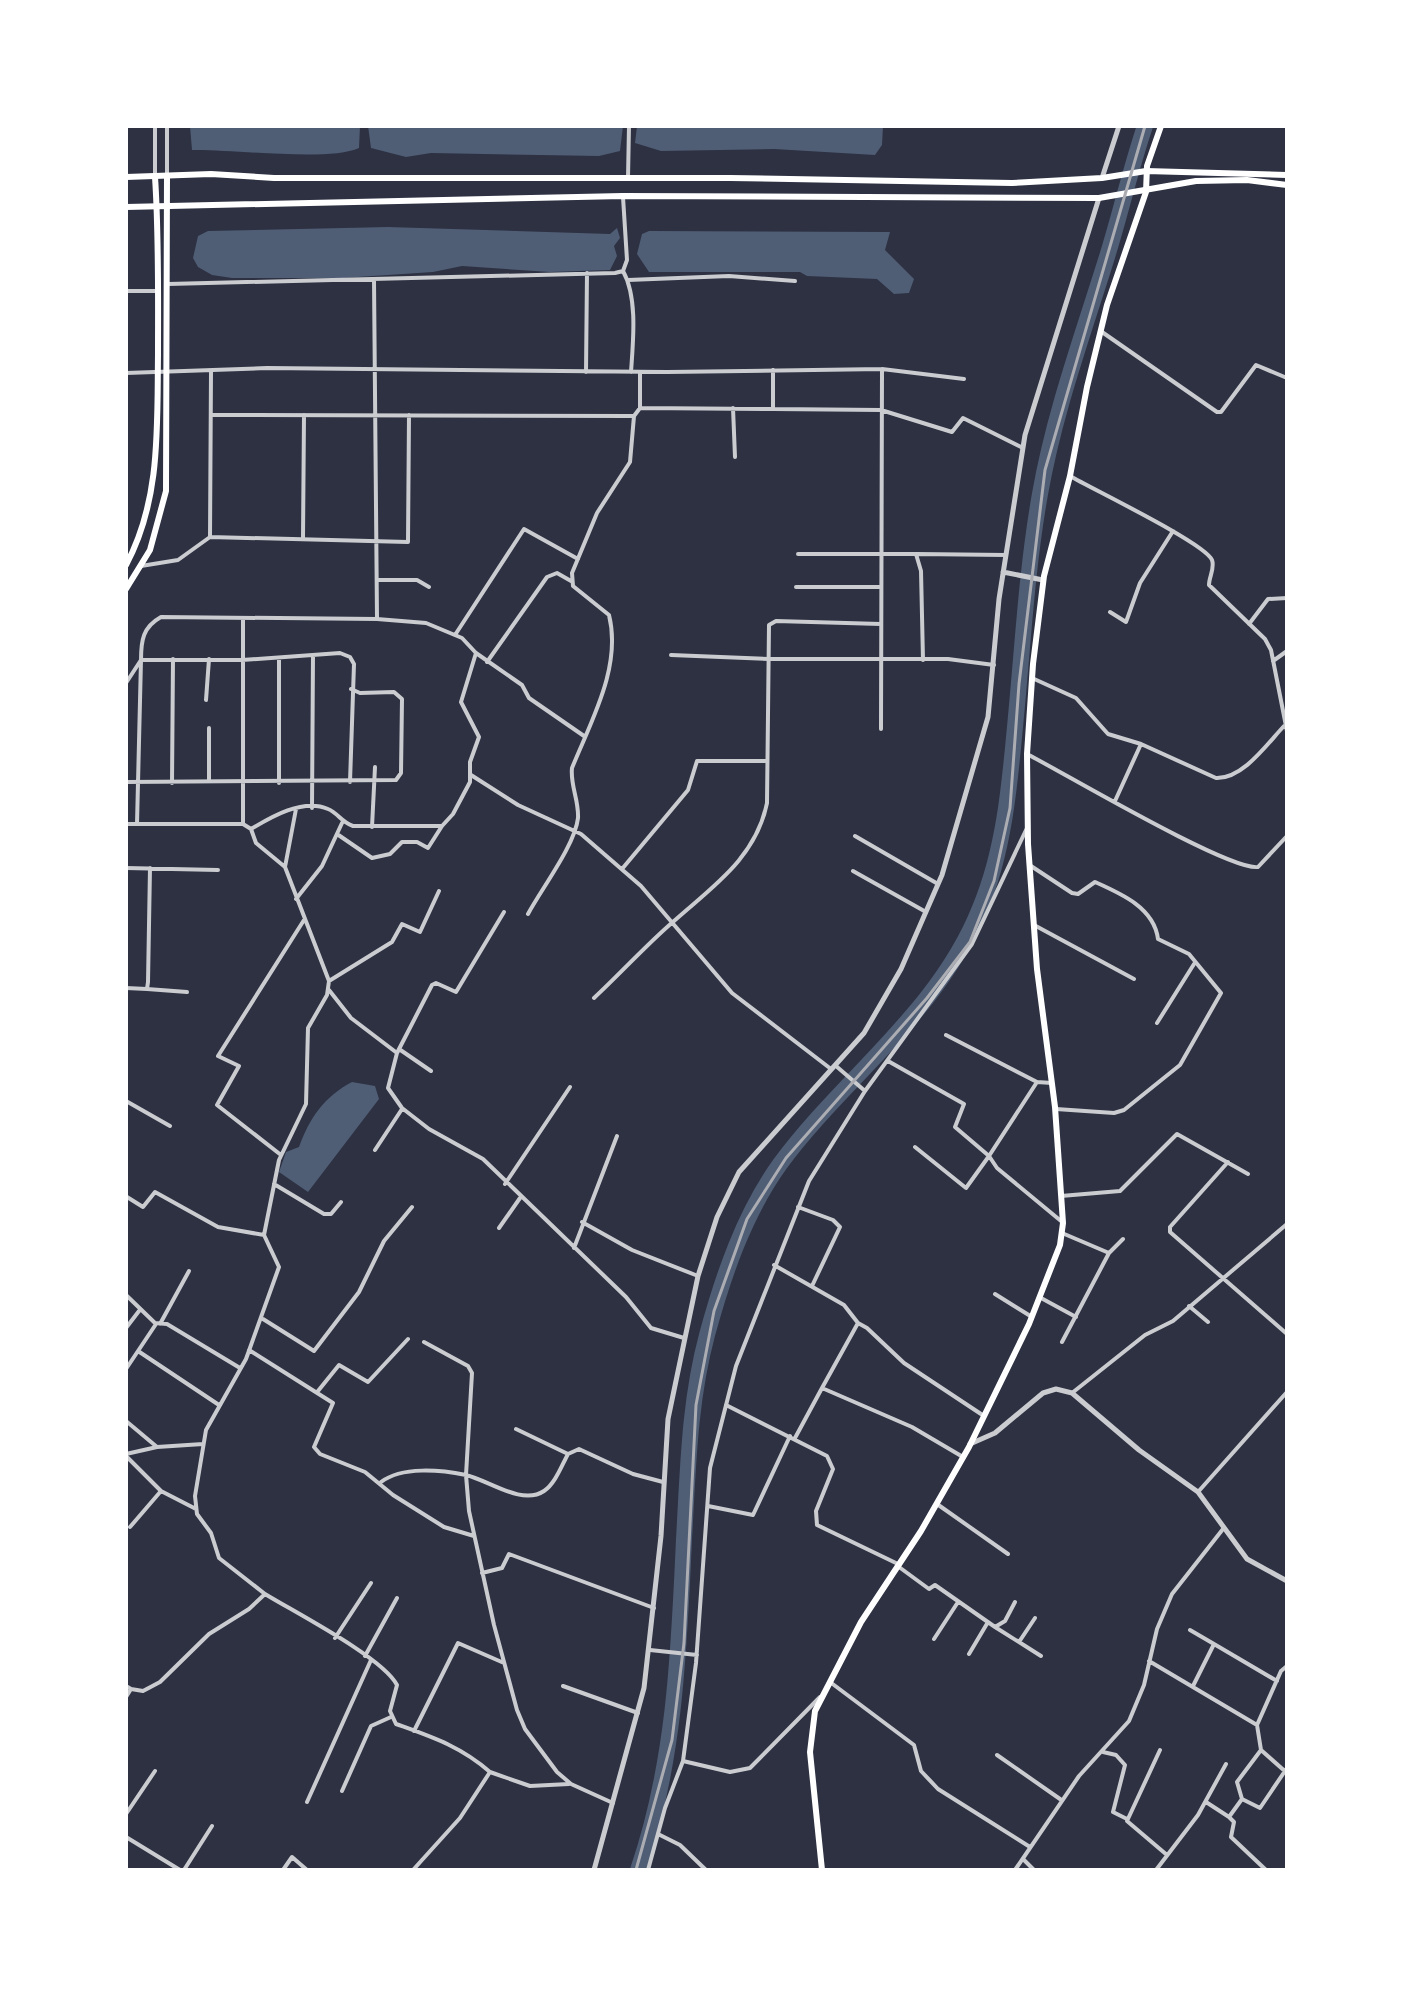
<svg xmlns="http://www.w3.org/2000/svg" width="1413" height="1996" font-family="Figtree,sans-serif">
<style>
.water{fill:#4f5d75}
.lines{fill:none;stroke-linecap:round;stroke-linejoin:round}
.river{stroke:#4f5d75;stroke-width:16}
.minor{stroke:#caccd0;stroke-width:4}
.tertiary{stroke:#caccd0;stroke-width:5}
.secondary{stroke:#fff;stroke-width:6}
.primary{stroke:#fff;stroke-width:6}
.rail{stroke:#abadb3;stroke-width:3}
</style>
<rect width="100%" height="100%" fill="#2d3142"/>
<path class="water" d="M190,126H360L359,148C329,162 231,149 192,150Z
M368,126H623L620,151L599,156L431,153L406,157L371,148Z
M637,126H883L882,145L875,155L774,149L661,151L635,143Z
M388,227L610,234L617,228L620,238L614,246L617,256L610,270L550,272L462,266L433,272L343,278H232L212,275L198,267L193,258L198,236L208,231Z
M649,231L890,232L885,250L914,279L909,293L894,294L877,279L807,276L800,272H649L637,254L642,234Z
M352,1082L375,1086L379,1099L308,1192L279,1172L286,1152L299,1147C310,1117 324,1097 352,1082Z"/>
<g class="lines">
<path class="river" d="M638,1870C675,1762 679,1651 684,1539C688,1470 689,1402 707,1335C723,1276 744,1214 780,1164C844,1077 939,1012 980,908C1005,848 1010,781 1016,716C1023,642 1027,567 1040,494C1054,414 1082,337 1106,260C1120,216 1130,170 1145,126"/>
<path class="minor" d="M155,126V177
M167,176V126
M628,178L629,126
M623,271C638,298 633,342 631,372
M374,280L377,618
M628,280L729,276L795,281
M168,284L615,273L623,271L627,260L623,197
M126,291H159
M1102,332L1217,412H1221L1256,365L1287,378
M882,369L964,379
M773,370V409L881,410L952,432L963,418L1023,448
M586,372L587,273
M126,373L267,368L667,372L882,369L881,729
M640,408V372
M733,408L735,457
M212,415L633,416
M1070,476C1092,489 1205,543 1212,560C1215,568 1209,577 1209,585L1265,639L1271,650L1287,731
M210,537L211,372
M303,538L304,415
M798,554H916L921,571L923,660
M917,554L1006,555
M141,566L178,560L210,537L408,542L409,415
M377,580H417L429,587
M796,587H881
M1110,612L1126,622L1140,583L1173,531
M1249,624L1268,599L1287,598
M455,635L524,529L578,559
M476,653L522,685L529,698L584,736
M671,655L768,659H948L994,665
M1273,661L1287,651
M487,662L547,577L557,573L571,581
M1032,678L1076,698L1108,734L1141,744
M126,683L141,660L137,824
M206,700L209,659
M209,728V781
M1027,754C1064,773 1229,871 1258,867L1287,836
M471,775L518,805L581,834L641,886L732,993L831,1069
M126,782L396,780L401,773L402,699L394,692L360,693L351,689
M172,783L173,659
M279,783V658
M1115,801L1141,744L1216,778C1243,779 1267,744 1284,726
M312,808L313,655
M126,824H243L251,829C271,817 303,798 328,809C338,813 341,822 353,826H442L453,814L470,782V762L479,737L461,702L476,653L462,638L426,623L377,619L161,617C143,627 141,640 141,660H242L340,653L350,657L354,664L350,782
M243,824V619
M372,827L375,767
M251,829L256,843L285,867
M337,834L372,858L390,854L402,842H417L428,848L442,826
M855,836L938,884
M1031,866L1072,893L1078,894L1095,882C1122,894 1154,908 1158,939L1189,954L1221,993L1180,1065L1124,1110L1114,1113L1056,1109
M126,868L218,870
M622,869L688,790L697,761H766
M853,871L926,912
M296,899L322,866L342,823
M504,912L456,992L436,983L432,985L397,1053L388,1088L402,1108L429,1129L483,1159L626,1297L651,1328L684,1338
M528,914C542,888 575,845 578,818C579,800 570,785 572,768C591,721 622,667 609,615L573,586L572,573L597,513L630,462L634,416L640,408L773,409
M1034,925L1134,979
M329,981L392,942L402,924L420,932L439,891
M126,988L147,989L148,982L150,868
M147,989L187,992
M329,990L351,1018L397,1053
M594,998C621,973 646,945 674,921C712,887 756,858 767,803L769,625L776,621L881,624
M1157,1023L1194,964
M946,1035L1037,1082L1052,1083
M399,1049L431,1071
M888,1061L964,1104L955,1127L989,1156L966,1188L915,1147
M836,1066L865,1091
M1037,1082L989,1156L997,1168L1061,1221
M126,1101L170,1126
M375,1150L402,1109
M281,1155L217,1105L239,1066L218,1056L304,920
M1228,1162L1170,1227V1232L1287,1334
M274,1184L324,1214H331L341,1202
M505,1184L570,1087
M1061,1196L1120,1191L1177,1134L1248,1174
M127,1197L143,1207L155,1192L218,1227L264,1235
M798,1207L833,1220L840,1227L812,1286
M582,1222L632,1250L698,1276
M499,1228L520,1198
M1062,1233L1109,1253L1062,1342
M574,1248L617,1136
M1109,1253L1123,1239
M774,1265L844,1305L858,1323L822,1388L912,1427L963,1457
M995,1294L1032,1317
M126,1295L155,1323L167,1324L240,1368
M1041,1298L1076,1317
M1189,1306L1208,1322
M263,1319L314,1351L359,1292L384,1241L412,1207
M858,1323L867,1328L904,1363L984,1416
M160,1324L189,1271
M126,1328L139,1311
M424,1342L468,1366L472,1373L466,1475L469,1511L494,1625L517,1710L525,1729L557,1772L571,1784L613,1803
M249,1350L333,1403L314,1447L320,1454L365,1472L393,1495L444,1527L474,1536
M138,1351L219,1405
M126,1369L156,1324
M318,1391L339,1365L368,1382L408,1339
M1072,1393L1145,1335L1173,1321L1287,1224
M726,1405L827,1456L833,1469L816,1511L817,1525L898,1564
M126,1421L157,1447
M516,1429L568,1454L579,1449L633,1474L663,1482
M795,1438L822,1388
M126,1454L157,1447L203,1444
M126,1456L161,1491
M381,1482C402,1466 441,1470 466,1475C488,1480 522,1506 544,1491C555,1484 562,1465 568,1454
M1198,1492L1287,1392
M937,1504L1008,1554
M708,1506L753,1515L790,1436
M130,1527L161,1491L196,1509
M899,1567L929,1589L935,1585L995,1627L1005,1621L1015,1602
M482,1573L502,1568L509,1554L654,1608
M265,1594L219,1558L211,1533L197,1514L195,1496L206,1430L246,1359L279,1267L264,1235L279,1160L306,1104L308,1028L327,995L329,981L285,867L296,809
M995,1627L1041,1656
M1190,1630L1214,1644
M335,1638L371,1583
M934,1639L958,1602
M1019,1642L1035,1618
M650,1650L697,1655
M969,1654L988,1622
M365,1656L397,1598
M1149,1661L1257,1725L1261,1750L1287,1773
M830,1682L914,1745L921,1771L938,1789L1030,1847
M126,1686L131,1689L126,1697
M563,1686L638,1713
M1193,1686L1214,1644L1277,1681
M131,1689L143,1691L160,1682L209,1634L249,1609L265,1594C296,1613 382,1657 397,1685L390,1711L396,1724C432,1737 460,1746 490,1772L460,1818L413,1870
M1257,1725L1281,1671L1287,1666
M414,1731L458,1643L504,1663
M1160,1750L1127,1821L1167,1855
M1261,1750L1237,1782L1242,1799L1260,1808L1287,1768
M1103,1752L1116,1755L1125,1765L1113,1812L1127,1819
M997,1755L1060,1799
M683,1761L730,1772L750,1768L820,1697
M490,1772L530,1786L569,1784
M342,1791L371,1726L391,1717
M307,1802L371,1660
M1206,1802L1229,1817L1242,1799
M126,1814L155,1771
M1229,1817L1234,1822L1231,1837L1266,1870
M658,1834L680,1845L706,1870
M126,1837L180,1870
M1023,1859L1034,1870
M184,1870L212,1826
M283,1870L292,1857L307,1870
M648,1870L665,1808L683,1761L696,1663L710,1468L736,1366L809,1181L865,1091L972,944L1027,828
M1015,1870L1079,1776L1129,1721L1144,1685L1157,1629L1172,1594L1223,1529
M1156,1870L1198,1815L1226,1764"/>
<path class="tertiary" d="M1102,178L1119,126
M1003,572L1043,580
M970,1444L995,1433L1043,1393L1056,1389L1072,1393L1139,1450L1198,1492L1247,1559L1287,1581
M594,1870L644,1688L661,1536L668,1419L698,1276L717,1217L739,1172L864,1033L901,969L942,875L988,717L999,599L1025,435L1099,198"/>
<path class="secondary" d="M126,565C161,500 157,427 158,355C158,296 159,236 155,177
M126,589L150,550L166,491L167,176
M822,1870L810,1752L815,1711L861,1622L921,1531L969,1447L1029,1324L1060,1245L1063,1223L1055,1107L1037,969L1028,844L1027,754L1033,664L1044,576L1070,476L1087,387L1107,305L1146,192L1147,166L1161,126"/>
<path class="primary" d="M126,177L211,174L274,178H730L1012,183L1102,178L1146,171L1287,175
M126,207L623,196L1099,198L1196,181L1247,180L1287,185"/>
<path class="rail" d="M636,1870L672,1740L684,1643L696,1405L714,1311L747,1219L786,1158L927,998L970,942L994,881L1010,808L1019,684L1045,470L1145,126"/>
</g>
<rect width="1413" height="1996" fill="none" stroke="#ffffff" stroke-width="256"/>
</svg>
